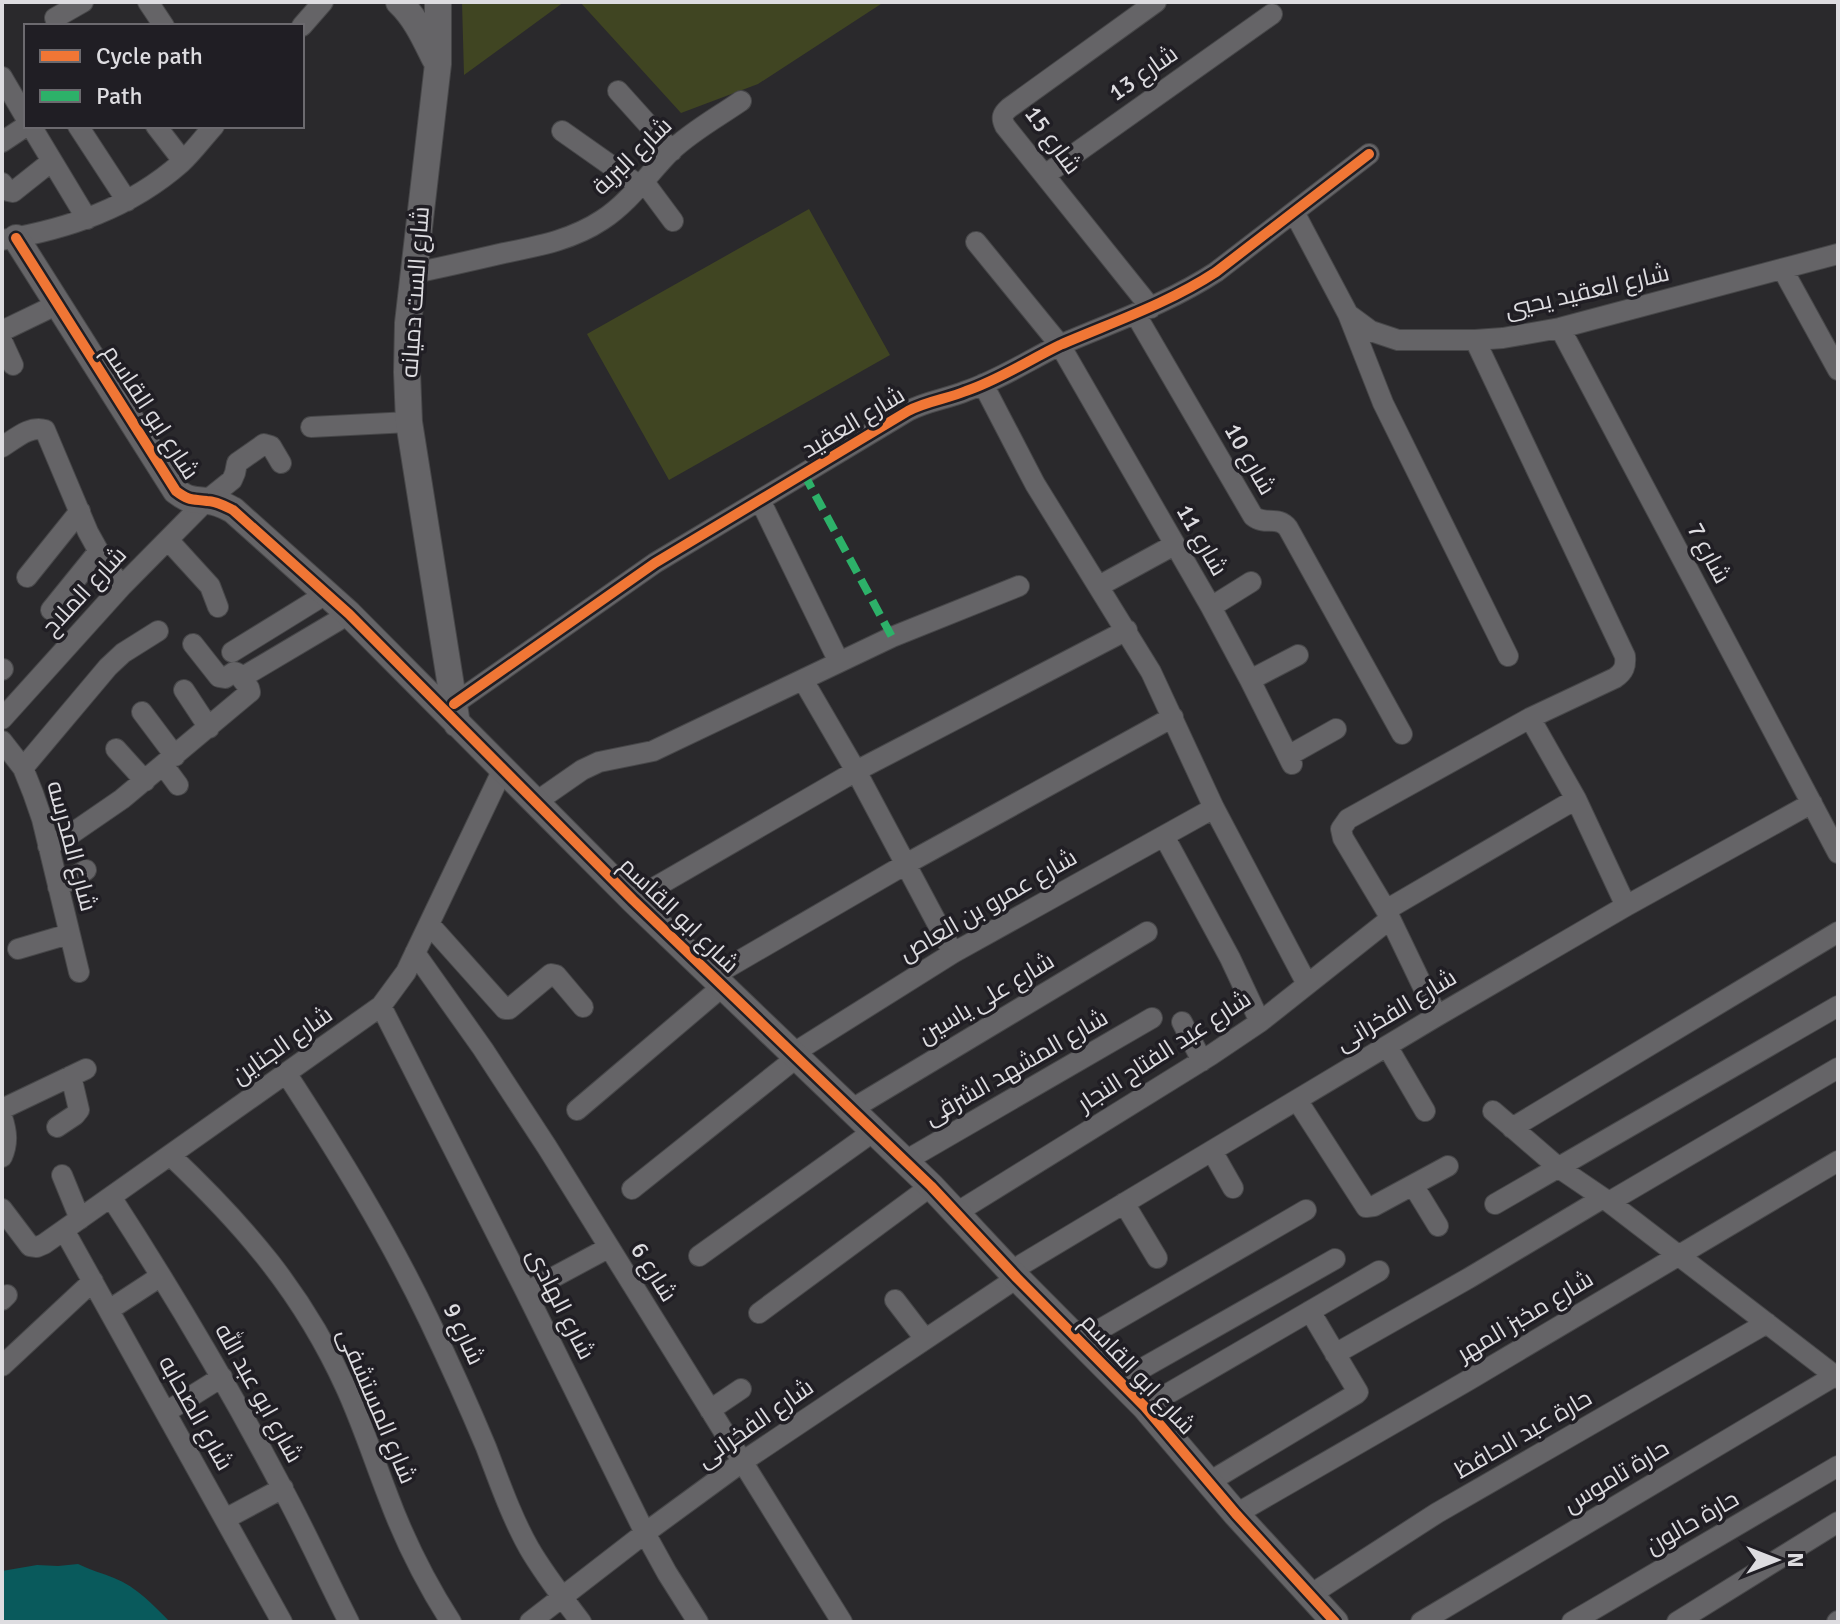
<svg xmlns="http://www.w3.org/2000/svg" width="1840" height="1624" font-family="Signika,Cairo,sans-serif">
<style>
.green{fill:#404522}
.water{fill:#095a5c}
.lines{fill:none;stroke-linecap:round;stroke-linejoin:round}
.minor-casing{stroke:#474749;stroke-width:22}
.tertiary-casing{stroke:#474749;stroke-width:28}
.minor{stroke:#656467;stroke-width:20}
.tertiary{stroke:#656467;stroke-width:26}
.quiet{stroke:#2db169;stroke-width:8;stroke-dasharray:16 8;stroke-linecap:butt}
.cycleway-casing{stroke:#201e24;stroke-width:15}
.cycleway{stroke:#f07635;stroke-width:10}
.labels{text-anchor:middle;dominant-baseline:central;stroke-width:7;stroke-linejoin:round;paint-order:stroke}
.street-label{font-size:24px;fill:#dddce0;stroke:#201e24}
</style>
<rect width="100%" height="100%" fill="#2a292c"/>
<path class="green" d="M462,2H564L464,75Z
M580,2H884L758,84L681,113Z
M809,209L890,355L669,480L587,334Z"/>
<path class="water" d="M78,1564C90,1570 102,1573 114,1578C137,1587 153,1605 170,1622H2V1571L37,1565L58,1566Z"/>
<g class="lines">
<defs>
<path id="minor" d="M148,2L164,26
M55,18L83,2
M302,26L323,2
M2,77L26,118
M618,91L672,151
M31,126L87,219
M78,126L127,201
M156,126L183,161
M562,131L640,186
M2,142L26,126
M1045,175L1272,14
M644,182L673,221
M2,183L8,191L13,192L52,161
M1294,212L1348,314L1383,403L1508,656
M2,240C68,229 130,208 181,163C193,152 203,138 214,126
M976,242L1060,345L1211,607L1250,680L1292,764
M1783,270L1838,370
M414,273C444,267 474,260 504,253C538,246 572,240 602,220C630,202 648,174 671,151C692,131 718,117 741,101
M1151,308L1005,126C1001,118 1002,114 1009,108L1156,2
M1348,314L1371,331L1398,340H1475L1503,338L1560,328L1838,254
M1136,315L1253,516C1265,526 1278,515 1288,528L1402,734
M1560,328L1838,853
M2,331L58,304
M2,341L13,365
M983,384L1035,484L1151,672L1214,808L1307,984
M311,427L409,422
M2,447C15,439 30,425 45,430L88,532L109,570L122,586
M760,500L839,662
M169,541L210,586L218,607
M27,577L80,511
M1099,586L1174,545
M1211,607L1251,582
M51,610L98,552
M232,652L326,594
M2,670L3,669
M241,678L349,614
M803,680L856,771L953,953
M1250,680L1298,655
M184,690L209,728
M454,704L655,563L908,411C927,401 947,399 966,391C999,380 1029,360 1060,345C1113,322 1167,304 1216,272L1369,154
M142,712L175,756
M1530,718L1576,799L1626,906
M2,719L122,586L207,500L232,480L235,473L237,463L264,444L271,446L281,463
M2,741L23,768L33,793L42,819L79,972
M116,749L145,781
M1288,756L1336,729
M164,766L178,785
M23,768L108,667L123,653L158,631
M536,802L582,770L599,762L653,751L892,637L1019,586
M1164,836L1230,958L1260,1022
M48,846L74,832L122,799L250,692L249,688L237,673L234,672L225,678L219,677L193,644
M58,887L86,870
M633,900L856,771L1127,630
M1386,910L1576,799
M429,924L505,1009H509L551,974L556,975L583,1007
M18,949L69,934
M415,953L483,1049L547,1147L842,1622
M713,976L906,864L1173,717
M381,1006L526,1292L645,1533L667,1573L698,1622
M1437,1016L1386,910L1343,838L1341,829L1348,819L1530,718L1615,678C1624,672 1626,666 1625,656L1475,340
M1182,1022L1202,1061
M1387,1046L1425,1111
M792,1054L953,953L1214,808
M286,1073C338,1153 388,1234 429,1320C449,1362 468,1404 486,1447C499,1481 511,1516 529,1548C544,1574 563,1598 581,1622
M1297,1100L1366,1207L1374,1206L1448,1166
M2,1109L86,1069
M852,1109L1147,932
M577,1110L723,986
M1493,1111L1559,1168L1609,1202L1838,1378
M2,1117C7,1132 8,1143 2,1157
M57,1127L75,1115L79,1110L71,1076
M1512,1128L1838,932
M1212,1151L1233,1188
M170,1155C245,1226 303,1293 346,1388C362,1423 374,1460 388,1496C404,1539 426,1583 451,1622
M905,1161L1152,1018
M62,1175L80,1219
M1413,1185L1438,1226
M632,1189L796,1058
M111,1197C172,1291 229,1387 281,1486C305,1530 326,1577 349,1622
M1609,1202L1838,1068
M1124,1203L1157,1258
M1495,1204L1838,1006
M2,1209L30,1246L37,1247L44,1244L381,1006L406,972L503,769
M956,1213L1211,1055L1260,1022L1390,919
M64,1230L282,1622
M699,1256L874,1131
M1011,1271L1437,1016L1626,906L1812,803
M526,1292L608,1248
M2,1300L7,1295
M895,1300L925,1339
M109,1310L161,1276
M759,1313L931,1186
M1080,1341L1306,1210
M1335,1354L1469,1278L1603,1198
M2,1366L93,1281
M1120,1381L1335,1259
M1145,1407L1379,1271
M710,1410L741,1389
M166,1412L222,1377
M1209,1482L1356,1394L1358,1392L1310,1311
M1236,1514L1467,1381L1838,1161
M225,1519L283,1488
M1310,1595L1437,1513L1767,1323
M530,1622L645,1533L742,1462L1017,1278
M1421,1622L1838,1374
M1572,1622L1838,1466
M1677,1622L1838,1522
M1837,1622L1838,1621"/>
<path id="tertiary" d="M399,2C416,18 425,39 435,59
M438,2V64L408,323L407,372L409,422L457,724
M16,238L176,491C189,501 192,499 207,501C216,501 225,506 233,510L349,614L633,900L931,1186L1017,1278L1145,1407L1236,1514L1335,1622"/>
</defs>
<use href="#minor" class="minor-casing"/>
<use href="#tertiary" class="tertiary-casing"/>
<use href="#minor" class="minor"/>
<use href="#tertiary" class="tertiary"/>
<path class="quiet" d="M804,474L892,637"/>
<defs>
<path id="cycleway" d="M16,238L176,491C189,501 192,499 207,501C216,501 225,506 233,510L349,614L633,900L931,1186L1017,1278L1145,1407L1236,1514L1335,1622
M454,704L655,563L908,411C927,401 947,399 966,391C999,380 1029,360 1060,345C1113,322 1167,304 1216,272L1369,154"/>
</defs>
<use href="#cycleway" class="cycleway-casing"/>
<use href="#cycleway" class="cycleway"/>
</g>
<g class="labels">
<g class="street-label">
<text transform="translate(1143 73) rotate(-35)">شارع 13</text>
<text transform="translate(1053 140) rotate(54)">شارع 15</text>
<text transform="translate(632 156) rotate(-44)">شارع البربة</text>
<text transform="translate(1587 291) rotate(-13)">شارع العقيد يحيي</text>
<text transform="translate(415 292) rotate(-86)">شارع الست دميانه</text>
<text transform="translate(151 412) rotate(57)">شارع ابو القاسم</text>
<text transform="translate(853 422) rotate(-31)">شارع العقيد</text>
<text transform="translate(1250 459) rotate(60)">شارع 10</text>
<text transform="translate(1202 540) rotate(60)">شارع 11</text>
<text transform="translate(1709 553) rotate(62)">شارع 7</text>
<text transform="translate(84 591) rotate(-47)">شارع الملاح</text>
<text transform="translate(72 846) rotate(75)">شارع المدرسه</text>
<text transform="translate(988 905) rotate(-30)">شارع عمرو بن العاص</text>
<text transform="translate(679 915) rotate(44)">شارع ابو القاسم</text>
<text transform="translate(986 998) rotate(-31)">شارع على ياسين</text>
<text transform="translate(1396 1010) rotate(-31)">شارع الفخرانى</text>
<text transform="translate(282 1045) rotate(-35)">شارع الجناين</text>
<text transform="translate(1164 1051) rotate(-33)">شارع عبد الفتاح النجار</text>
<text transform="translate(1016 1067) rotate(-30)">شارع المشهد الشرقى</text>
<text transform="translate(654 1272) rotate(58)">شارع 6</text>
<text transform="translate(561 1304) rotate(63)">شارع الهادى</text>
<text transform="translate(1525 1316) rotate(-31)">شارع مخبز المهر</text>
<text transform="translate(464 1334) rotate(65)">شارع 9</text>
<text transform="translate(1138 1374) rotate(47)">شارع ابو القاسم</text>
<text transform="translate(259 1393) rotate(61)">شارع ابو عبد الله</text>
<text transform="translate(377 1406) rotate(67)">شارع المستشفى</text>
<text transform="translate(196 1413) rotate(61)">شارع الصحابه</text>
<text transform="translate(755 1423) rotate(-35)">شارع الفخرانى</text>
<text transform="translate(1523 1434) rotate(-30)">حارة عبد الحافظ</text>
<text transform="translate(1616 1476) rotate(-31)">حارة تاموس</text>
<text transform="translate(1692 1522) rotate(-30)">حارة حالون</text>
</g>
</g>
<rect width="1840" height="1624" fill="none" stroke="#dddce0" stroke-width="8"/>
<rect x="24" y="24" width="280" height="104" fill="#201e24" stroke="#6c6a6f" stroke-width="2"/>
<rect x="40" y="50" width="40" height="12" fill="#f07635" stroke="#6c6a6f" stroke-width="2"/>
<text x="96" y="64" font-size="24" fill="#dddce0">Cycle path</text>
<rect x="40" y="90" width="40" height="12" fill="#2db169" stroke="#6c6a6f" stroke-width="2"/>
<text x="96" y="104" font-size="24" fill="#dddce0">Path</text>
<g transform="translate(1776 1560) rotate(90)" stroke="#201e24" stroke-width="6" paint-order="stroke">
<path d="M0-6L14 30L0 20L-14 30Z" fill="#dddce0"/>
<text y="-12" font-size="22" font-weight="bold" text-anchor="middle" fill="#dddce0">N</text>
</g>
</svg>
